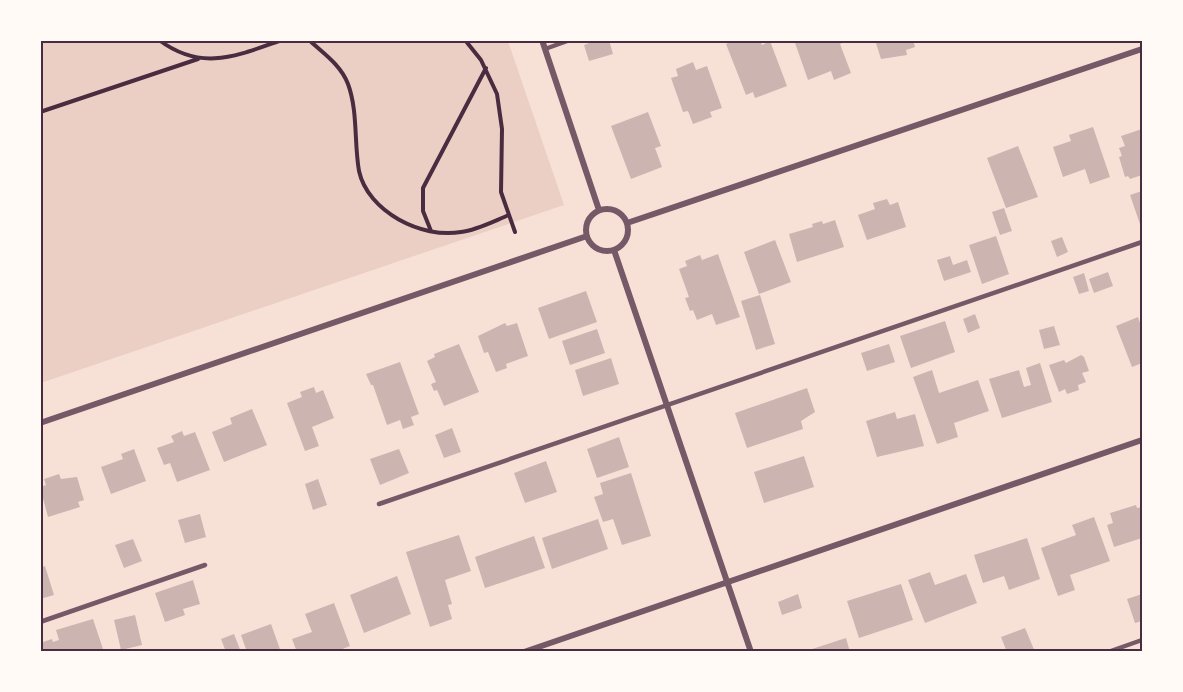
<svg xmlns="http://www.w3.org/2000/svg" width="1183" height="692" font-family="Helvetica,sans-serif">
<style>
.green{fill:#ebcfc5}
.building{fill:#ccb4b1}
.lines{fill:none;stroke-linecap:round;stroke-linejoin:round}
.path{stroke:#4a2c40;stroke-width:4}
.service{stroke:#755966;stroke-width:4.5}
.minor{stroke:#755966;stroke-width:6}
.neatline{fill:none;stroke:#4a2c40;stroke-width:2}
</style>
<rect width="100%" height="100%" fill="#f7e1d7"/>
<path class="green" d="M40,41H508L564,205L41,383Z"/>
<path class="building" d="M597,40H609L613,54L589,61L584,45Z
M735,40H760L762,45L770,41L787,86L755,98L753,92L746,95L726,44Z
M794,40H848L840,44L851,73L834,80L831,71L808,80Z
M875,40H913L915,47L906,50L907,55L881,59Z
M693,62L696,70L707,66L722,108L710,112L712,117L693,124L688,111L683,112L671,78L678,76L676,69Z
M648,112L661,146L655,148L662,167L631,179L611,126Z
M1093,127L1110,177L1090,184L1085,169L1063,177L1053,147L1071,141L1069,135Z
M1142,129V175L1130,179L1128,176L1125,177L1119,157L1122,156L1119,148L1125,146L1121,136Z
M1018,146L1038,197L1006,208L987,158Z
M1142,191V230L1130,195Z
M887,199L890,205L898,202L906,227L867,240L858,215L875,209L873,203Z
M1004,208L1012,231L1000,235L992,212Z
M835,220L844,247L797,262L789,234L813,227L812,224L822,221L823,224Z
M996,236L1009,274L982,284L969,245Z
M1062,237L1068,252L1057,257L1051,241Z
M775,240L791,282L759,294L744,252Z
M718,254L740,317L716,325L712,314L697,320L693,310L690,311L685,298L689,297L679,269L687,266L685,261L700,255L702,260Z
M950,256L953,265L967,260L971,272L944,281L937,260Z
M1108,272L1113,286L1094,293L1089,279Z
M1084,273L1089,291L1079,294L1073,277Z
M586,291L597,322L549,339L538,308Z
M760,295L775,344L756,350L741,301Z
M975,314L980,328L968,333L963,319Z
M1138,317L1142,329V363L1132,367L1116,326Z
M945,321L955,352L911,368L900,336Z
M505,323L507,326L517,323L528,356L506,364L507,368L496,372L488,352L484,353L478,336Z
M1054,326L1060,345L1044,349L1039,330Z
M597,329L605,353L570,365L562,341Z
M459,344L479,392L444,406L437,390L434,391L431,384L436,382L427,361L435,357L434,354Z
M889,344L895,362L867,371L861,353Z
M1081,355L1084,357L1089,371L1082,373L1086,382L1078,385L1079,390L1067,394L1065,389L1059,392L1049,365L1064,360L1066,363Z
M611,358L619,384L583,396L575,370Z
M400,362L419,414L411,417L414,425L403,429L400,420L387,425L373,385H371L366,374Z
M1040,363L1052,402L1002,418L989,379L1019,370L1024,387L1031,385L1026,368Z
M932,370L939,393L978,380L989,411L954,423L958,437L937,444L913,377Z
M314,387L316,393L323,390L334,418L312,427L319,446L305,451L287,403L302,397L300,392Z
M807,388L815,412L801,421L803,429L747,448L735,413Z
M252,409L267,445L224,462L212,432L232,424L230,418Z
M895,412L897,419L915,414L924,446L877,457L866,421Z
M452,428L461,452L444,458L435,435Z
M182,431L184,436L195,432L210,470L177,482L170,463L164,465L157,448L174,442L171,436Z
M619,437L629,467L597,478L587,449Z
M134,449L146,481L111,494L101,467L123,459L121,454Z
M399,449L409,473L380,485L370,459Z
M804,456L814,487L764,503L754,472Z
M546,461L557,492L525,503L514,473Z
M631,473L651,536L622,545L613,519L603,522L594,497L603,494L600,483Z
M59,474L61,479L77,477L84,500L78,502L80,507L48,517L40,487L46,485L44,479Z
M318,479L327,505L313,510L305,484Z
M1136,505L1137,508L1142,507V538L1114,547L1107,525L1113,523L1110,513Z
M200,514L206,537L185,543L178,520Z
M1094,517L1110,561L1070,575L1075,590L1058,596L1041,548L1076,535L1072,525Z
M598,519L608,549L552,569L542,538Z
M459,535L471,571L445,580L452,604L448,605L452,619L430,627L406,552Z
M534,536L545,568L485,588L475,557Z
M1027,538L1040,579L1009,590L1004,576L983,583L974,555Z
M133,539L142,561L124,568L115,545Z
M45,566L54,595L40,599V568Z
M930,572L935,585L966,574L977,603L925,623L908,580Z
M397,576L411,614L364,633L350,595Z
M193,580L200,604L183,609L185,615L165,622L155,593Z
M901,584L913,620L859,638L847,601Z
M798,594L802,608L782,615L778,602Z
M1142,594V621L1135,623L1127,599Z
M334,603L350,646L335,652H297L292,639L312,632L305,614Z
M135,615L142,645L121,650L114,620Z
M93,619L103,649L40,652V643L52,639L53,642L59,640L56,630Z
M271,624L281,652H247L241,635Z
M1025,628L1035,652H1007L1001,637Z
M234,634L241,652H226L221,639Z
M846,638L850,652H806V651Z"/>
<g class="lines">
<path class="path" d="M159,40C202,72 236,56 282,40
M309,40C323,53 341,65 348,84C358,111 354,143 359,171C368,212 422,239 461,232C477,230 494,221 509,215
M465,40L481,60L497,94L502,129L501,192L515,232
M40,112L198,59
M431,231L423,211V188L486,68"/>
<path class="service" d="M545,49L570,40
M379,504L1142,242
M40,622L205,565
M1108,652L1142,640"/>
<path class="minor" d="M542,40L599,210
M586 230a21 21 0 1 1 42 0a21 21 0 1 1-42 0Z
M627,223L1142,49
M614,250L751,652
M40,423L587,236
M524,652L1142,440"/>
</g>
<rect width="1183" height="692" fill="none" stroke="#fffaf5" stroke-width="84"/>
<rect x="42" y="42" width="1099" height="608" class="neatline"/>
</svg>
